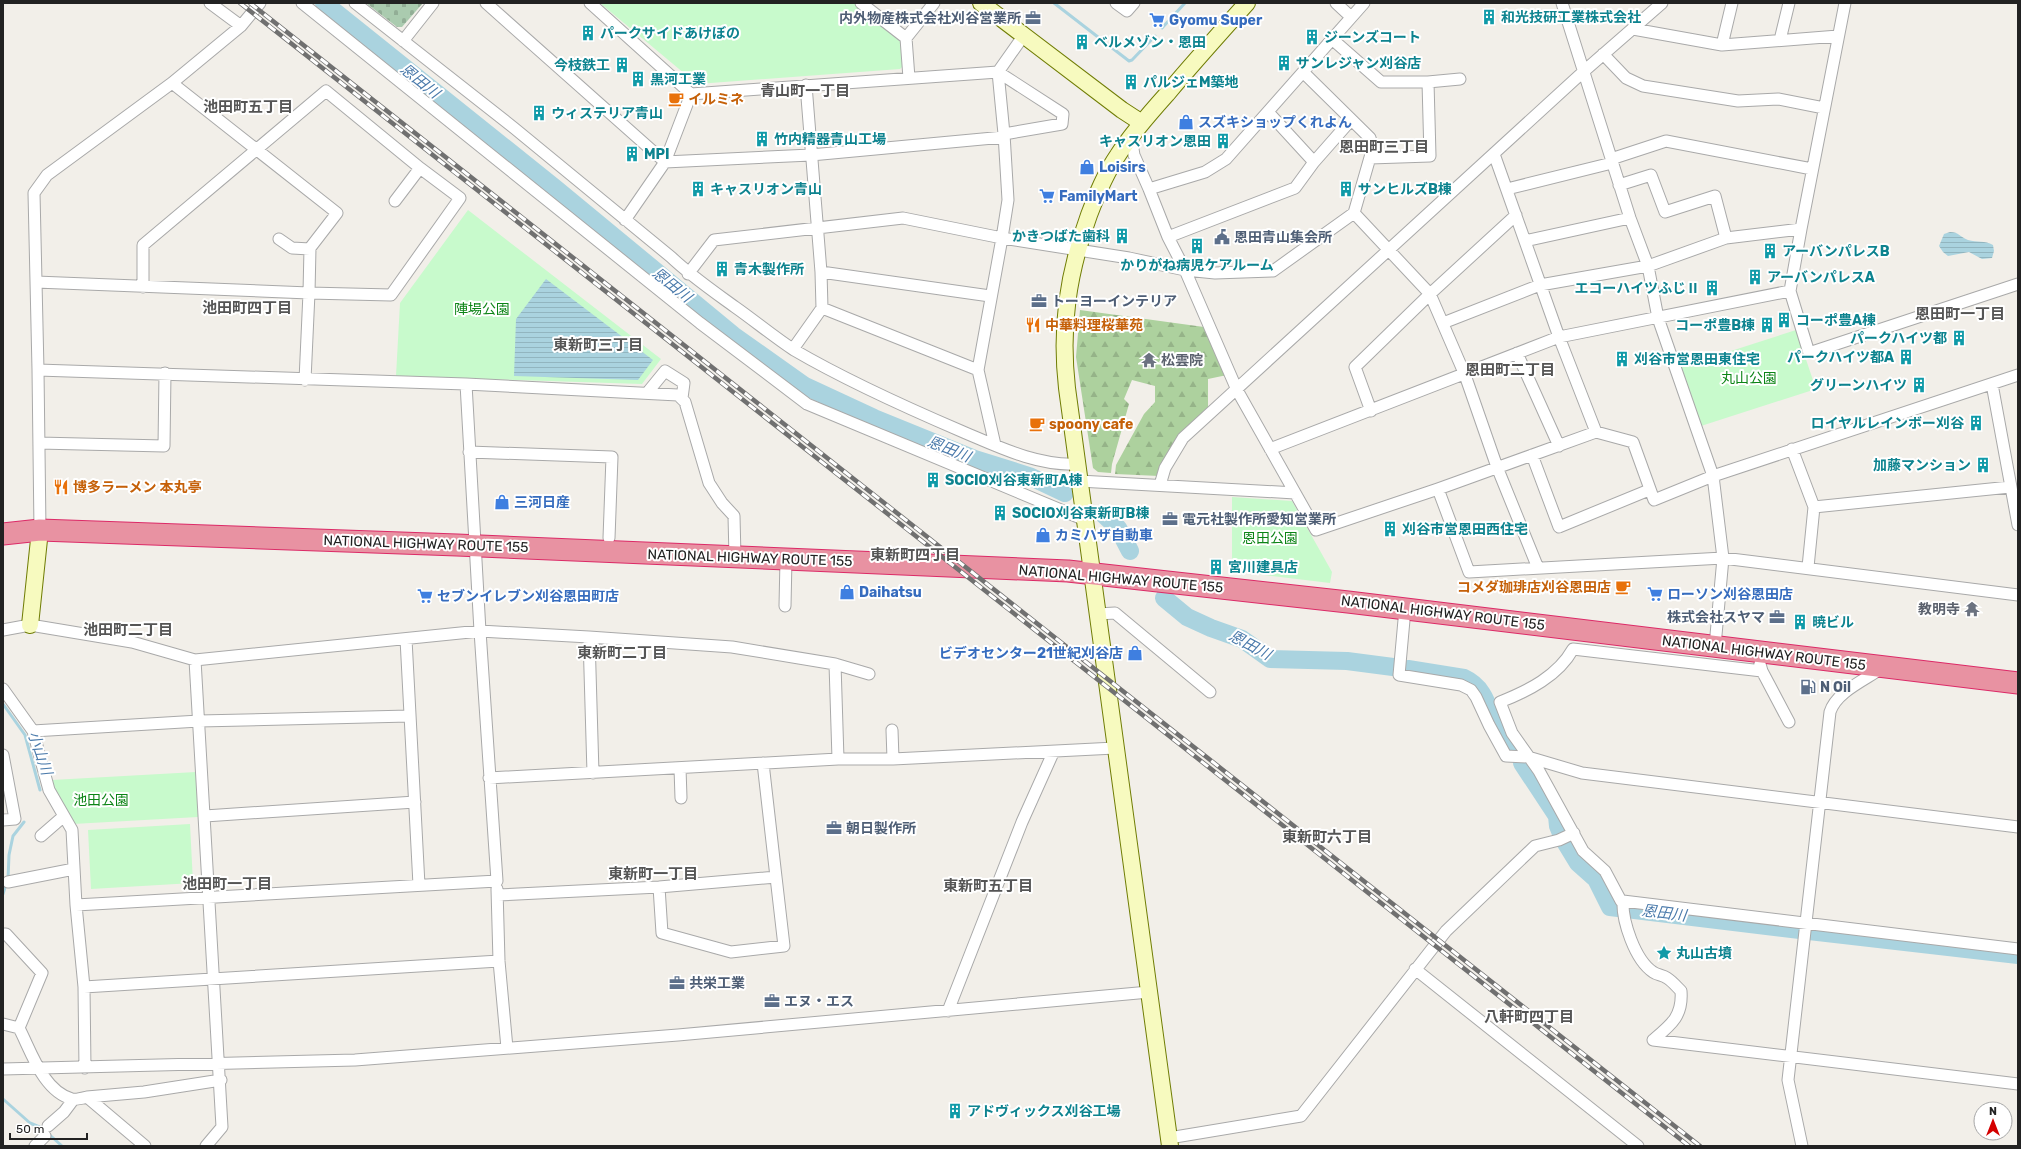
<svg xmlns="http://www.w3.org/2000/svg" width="2021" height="1149" font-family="Rubik,'Noto Sans JP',sans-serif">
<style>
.forest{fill:url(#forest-firs)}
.cemetery{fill:url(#cemetery-stones)}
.park{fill:#c8facc}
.water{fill:url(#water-rules)}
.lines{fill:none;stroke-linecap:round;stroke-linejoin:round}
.stream{stroke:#aad3df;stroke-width:3}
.river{stroke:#aad3df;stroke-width:18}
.street-casing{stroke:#a9a9a9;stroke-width:13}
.secondary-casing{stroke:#707d05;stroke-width:18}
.highway-casing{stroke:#dc2a67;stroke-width:23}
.street{stroke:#fff;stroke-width:11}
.secondary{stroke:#f7fabf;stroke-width:16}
.highway{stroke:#e892a2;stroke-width:21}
.rail-casing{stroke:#707070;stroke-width:4.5}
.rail{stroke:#fff;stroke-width:3;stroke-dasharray:9;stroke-linecap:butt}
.labels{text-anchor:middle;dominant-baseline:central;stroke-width:4;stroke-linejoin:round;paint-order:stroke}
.culture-label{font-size:14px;font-weight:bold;fill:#0d838f;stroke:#fff;text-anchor:start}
.service-label{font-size:14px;font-weight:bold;fill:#4e5e75;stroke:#fff;text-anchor:start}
.shop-label{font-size:14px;font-weight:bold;fill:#366cbe;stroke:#fff;text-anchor:start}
.food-label{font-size:14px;font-weight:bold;fill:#c56008;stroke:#fff;text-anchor:start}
.park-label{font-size:14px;fill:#0c8416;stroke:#fff}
.worship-label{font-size:14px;font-weight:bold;fill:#5b616d;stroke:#fff;text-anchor:start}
.street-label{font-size:14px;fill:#222;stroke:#fff}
.water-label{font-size:15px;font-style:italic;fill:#4a7aab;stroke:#fff}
.neighbourhood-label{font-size:15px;font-weight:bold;fill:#555;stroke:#fff}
</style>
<defs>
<pattern id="forest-firs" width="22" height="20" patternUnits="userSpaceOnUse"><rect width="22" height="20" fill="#add19e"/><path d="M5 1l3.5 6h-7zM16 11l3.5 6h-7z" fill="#95b388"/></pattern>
<pattern id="cemetery-stones" width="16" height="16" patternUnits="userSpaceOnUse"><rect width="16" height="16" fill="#aacbaf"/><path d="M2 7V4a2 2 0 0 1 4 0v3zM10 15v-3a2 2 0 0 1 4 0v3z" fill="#92ae96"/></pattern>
<pattern id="water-rules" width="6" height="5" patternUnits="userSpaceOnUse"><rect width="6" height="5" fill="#aad3df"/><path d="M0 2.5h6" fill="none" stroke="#92b5bf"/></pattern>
</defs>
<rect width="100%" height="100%" fill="#f2efe9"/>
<path class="forest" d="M1080,310L1204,327L1227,375L1208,379V410L1159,476L1115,474L1116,465L1144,414L1155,402V386L1132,380L1124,399L1129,404L1112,464L1111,473L1098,472L1093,468L1076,357Z"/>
<path class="cemetery" d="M366,3H423L402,27H397Z"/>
<path class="park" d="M600,3H855L904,40L905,64L900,69L697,84Z
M468,210L661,359L642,384L396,376L400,303Z
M1796,330L1816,389L1701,426L1681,367Z
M1232,497L1292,501L1332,572L1330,583L1232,571Z
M196,772L198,817L73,824L54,789L52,780Z
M190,824L193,883L91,889L88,830Z"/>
<path class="water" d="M1950,232C1959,232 1960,237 1968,240C1977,243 1985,240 1993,245L1994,251L1992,258L1982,259L1969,252L1948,256L1943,252L1939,246L1944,234Z
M546,279L653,360L638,380L514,376L516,319Z"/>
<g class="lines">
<path class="stream" d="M1054,3L1129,61L1132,60L1155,36
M1162,28L1185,3
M3,704L25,735L40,790
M8,879L9,855L13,836L24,822
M3,894L6,884
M3,1099L30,1123L42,1128L62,1146"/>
<path class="river" d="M324,3L555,188L733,335L805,386L874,418L975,459L1029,476L1065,493
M1103,514L1118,528L1130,551
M1164,598L1187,617L1211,628L1242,639L1270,659L1347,661L1393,667
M1408,669L1464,678C1488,689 1488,713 1500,734C1504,740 1509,746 1514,751
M1522,763L1557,816L1558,826L1562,836
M1564,840L1578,863L1596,879L1610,907L1800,930
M1809,931L2018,955"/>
<defs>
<path id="street" d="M210,3L241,26
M302,3L700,323L807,404L1085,520
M355,3L514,128L671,257C691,276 713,291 735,307C755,321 774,337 794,350C847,381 905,407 961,431C997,446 1036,466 1077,464
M486,3L665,162L691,94
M590,3L691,94L998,72L1063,114L1062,124L1004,134
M861,3L906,38L934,3
M1116,3L1127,11L1134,3
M1336,3L1351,17
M1562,3L1630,218L1648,266L1658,318L1713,476L1723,558L1715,646
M1633,29L1722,45L1838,36
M1024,35L998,72L1004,134L1008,200L1002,238L1129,258L1185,270L1215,273L1273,271L1354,213L1373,147L1370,138L1304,73
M906,38L909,78
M1332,39L1381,82H1428L1460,79
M1780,40L1789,3
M403,41L433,3
M1722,45L1732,3
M1603,54L1626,78L1643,86L1738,101L1778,99L1824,108
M1268,112L1314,162
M1131,137L1134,155L1149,189L1205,172L1226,159L1364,3
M1494,154L1559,337L1596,432
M1370,158L1430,156L1428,82
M1611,159L1666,141L1812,169
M1619,185L1651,175L1665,212L1715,196L1726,238
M1149,189L1168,237L1185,270L1237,390L1316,530L1438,489L1596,432L1633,442L1654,500L1713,476L2018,375
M1507,189L1612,163
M395,201L420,168
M1354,213L1430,294L1465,375L1497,467L1538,568
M625,220L665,162L811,155L1004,137
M1801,229L1845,3
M1168,237L1295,188L1314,162L1351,120
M279,239L292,248L310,249
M1525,241L1630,218
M821,272L990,296
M688,274L714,240L903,218L1002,238L978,370L995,445
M36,282L309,293L310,248L337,213L172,83
M143,287V245L326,91L420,168L460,198L391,295L309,293L305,380
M822,308L978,370
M1443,323L1540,285L1648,266L1726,238L1801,229L1790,291L1809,353L2018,284
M793,349L822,308L821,272L806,85
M1517,353L1559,446
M38,370L40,530
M466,384L678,395L685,402L709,483L722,503L734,516L735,557
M1992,384L2018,525
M647,393L665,371L684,383L682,398
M1371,411L1355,367L1430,294L1516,215
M39,443L164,446L165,373
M1270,449L1559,337L1790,291
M1792,449L1814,507L1808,567
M469,452L612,457L609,538
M1532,455L1559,527L1649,490
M1079,481L1295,493
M1160,485L1165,468L1183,438L1583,72L1662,3
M1438,489L1469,572L1723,558L2018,595
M1814,507L2010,487
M785,606L786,559
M1405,609L1399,675L1461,685L1471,690L1476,697L1489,725L1506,756L1528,757L1582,773L2018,827
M1098,614L1115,613L1210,692
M3,630L30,625L132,642L195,660L480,631L589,637L593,773
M589,637L732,647L835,664L838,759
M406,639L419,885
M195,660L222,1127L206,1146
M835,664L869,674
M1760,664L1762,671L1789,722
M1762,671L1573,649C1558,676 1528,691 1500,702L1512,733L1539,771L1583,851L1605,871L1621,901H1623C1622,921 1635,960 1653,972C1657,975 1663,975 1667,978C1672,981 1677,987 1681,991C1683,1016 1671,1025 1653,1040L2018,1084
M3,689L33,731L49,790L72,830L76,905L84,987L85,1068
M892,730L893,759
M33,731L199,721L409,716
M3,755L15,819L3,820
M680,768L681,798
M489,778L838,759H893L1115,748
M205,816L415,802
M41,836L64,816
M8,882L74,869
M659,887L662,933L731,952L784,946L776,877
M497,889L499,961L507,1048
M498,895L659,887L776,877L763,763
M1623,901L2018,949
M76,905L497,881L480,631L466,384L38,370L34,193L47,175L172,83L241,26L260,3
M3,934H6L42,973L19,1028C31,1051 43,1091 72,1099C76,1100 83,1098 87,1097L145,1146
M1415,969L1638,1146
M84,987L499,961
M948,1011L1022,822L1053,753
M3,1024L19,1028
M3,1069L355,1060L678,1035L1149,992
M87,1097L144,1092L221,1080
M48,1126L64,1112L73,1100
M1169,1138L1301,1116L1446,931L1535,846L1559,840L1574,833
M35,1146L45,1136
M1802,1146L1788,1080L1830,712C1836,692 1865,680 1882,668"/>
<path id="secondary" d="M981,3L1122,110L1142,123
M30,625L40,530
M1170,1146L1067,388C1060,327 1068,273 1089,215C1097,194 1105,174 1118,155C1132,133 1150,113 1167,94C1193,63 1220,33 1247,3"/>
<path id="highway" d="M3,534L40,530L457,545L1068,571L1348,602L2018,683"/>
</defs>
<use href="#street" class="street-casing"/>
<use href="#secondary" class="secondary-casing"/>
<use href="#highway" class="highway-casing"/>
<use href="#street" class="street"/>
<use href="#secondary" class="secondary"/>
<use href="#highway" class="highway"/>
<defs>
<path id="rail" d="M240,3L1689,1146
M250,3L1700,1146"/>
</defs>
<use href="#rail" class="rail-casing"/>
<use href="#rail" class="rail"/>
</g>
<defs>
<symbol id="building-bare" viewBox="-9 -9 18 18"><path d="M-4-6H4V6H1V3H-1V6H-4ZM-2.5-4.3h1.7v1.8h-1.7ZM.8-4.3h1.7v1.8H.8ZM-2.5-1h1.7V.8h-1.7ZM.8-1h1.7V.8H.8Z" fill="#0f9aa8" stroke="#fff" stroke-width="2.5" paint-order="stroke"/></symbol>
<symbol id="office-bare" viewBox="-9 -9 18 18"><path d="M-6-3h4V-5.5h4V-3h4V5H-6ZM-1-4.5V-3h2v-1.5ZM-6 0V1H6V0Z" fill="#5c6f8a" stroke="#fff" stroke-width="2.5" paint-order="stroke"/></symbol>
<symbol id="supermarket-bare" viewBox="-9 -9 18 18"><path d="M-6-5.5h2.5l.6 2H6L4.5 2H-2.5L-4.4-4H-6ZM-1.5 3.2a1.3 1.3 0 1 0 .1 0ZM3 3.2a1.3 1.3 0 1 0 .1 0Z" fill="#3f7fe0" stroke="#fff" stroke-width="2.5" paint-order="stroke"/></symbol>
<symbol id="cafe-bare" viewBox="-9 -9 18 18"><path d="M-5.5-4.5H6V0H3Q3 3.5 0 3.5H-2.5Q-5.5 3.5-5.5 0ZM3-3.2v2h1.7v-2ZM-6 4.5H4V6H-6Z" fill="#e8710a" stroke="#fff" stroke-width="2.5" paint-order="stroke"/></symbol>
<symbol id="shop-bare" viewBox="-9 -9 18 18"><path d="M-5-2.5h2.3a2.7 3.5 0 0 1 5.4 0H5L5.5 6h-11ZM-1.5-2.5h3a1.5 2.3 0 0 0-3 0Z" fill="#3f7fe0" stroke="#fff" stroke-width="2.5" paint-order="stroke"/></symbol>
<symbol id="civic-bare" viewBox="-9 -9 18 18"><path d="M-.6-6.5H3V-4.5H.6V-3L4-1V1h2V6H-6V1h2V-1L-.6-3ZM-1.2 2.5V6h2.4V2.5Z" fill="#5c6f8a" stroke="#fff" stroke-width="2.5" paint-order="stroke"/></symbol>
<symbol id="restaurant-bare" viewBox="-9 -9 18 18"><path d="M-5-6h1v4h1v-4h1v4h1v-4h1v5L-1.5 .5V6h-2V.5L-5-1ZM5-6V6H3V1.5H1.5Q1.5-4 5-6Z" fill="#e8710a" stroke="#fff" stroke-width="2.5" paint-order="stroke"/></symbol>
<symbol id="temple-bare" viewBox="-9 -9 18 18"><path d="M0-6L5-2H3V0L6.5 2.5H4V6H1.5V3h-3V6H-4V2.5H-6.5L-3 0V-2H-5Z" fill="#6b7280" stroke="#fff" stroke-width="2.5" paint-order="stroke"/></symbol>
<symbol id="fuel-bare" viewBox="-9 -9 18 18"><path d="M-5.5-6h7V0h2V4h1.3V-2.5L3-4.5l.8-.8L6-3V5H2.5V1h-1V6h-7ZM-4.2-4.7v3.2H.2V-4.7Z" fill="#5c6f8a" stroke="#fff" stroke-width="2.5" paint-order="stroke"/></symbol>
<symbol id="sight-bare" viewBox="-9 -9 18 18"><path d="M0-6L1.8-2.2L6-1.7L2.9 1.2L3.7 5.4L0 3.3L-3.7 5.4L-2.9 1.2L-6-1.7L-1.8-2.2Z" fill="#0f9aa8" stroke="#fff" stroke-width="2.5" paint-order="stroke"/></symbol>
</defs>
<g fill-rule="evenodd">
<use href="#building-bare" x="1478" y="6" width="22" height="22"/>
<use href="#office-bare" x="1022" y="7" width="22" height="22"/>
<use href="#supermarket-bare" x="1146" y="9" width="22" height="22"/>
<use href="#building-bare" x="577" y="22" width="22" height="22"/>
<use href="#building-bare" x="1301" y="26" width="22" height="22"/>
<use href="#building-bare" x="1071" y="31" width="22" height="22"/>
<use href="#building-bare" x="1273" y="52" width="22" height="22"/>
<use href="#building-bare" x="611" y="54" width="22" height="22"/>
<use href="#building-bare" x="627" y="68" width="22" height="22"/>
<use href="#building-bare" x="1120" y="71" width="22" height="22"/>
<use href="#cafe-bare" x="665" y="88" width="22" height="22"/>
<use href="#building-bare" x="528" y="102" width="22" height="22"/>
<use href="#shop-bare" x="1175" y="111" width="22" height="22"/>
<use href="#building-bare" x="751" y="128" width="22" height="22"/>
<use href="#building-bare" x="1212" y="130" width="22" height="22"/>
<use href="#building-bare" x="621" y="143" width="22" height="22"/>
<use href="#shop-bare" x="1076" y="156" width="22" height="22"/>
<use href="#building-bare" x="687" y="178" width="22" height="22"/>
<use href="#building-bare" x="1335" y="178" width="22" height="22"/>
<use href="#supermarket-bare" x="1036" y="185" width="22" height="22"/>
<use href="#building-bare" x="1111" y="225" width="22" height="22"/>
<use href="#civic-bare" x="1211" y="226" width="22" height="22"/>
<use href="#building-bare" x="1186" y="235" width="22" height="22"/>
<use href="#building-bare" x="1759" y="240" width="22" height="22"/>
<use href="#building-bare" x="711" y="258" width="22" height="22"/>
<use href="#building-bare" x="1744" y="266" width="22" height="22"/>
<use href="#building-bare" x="1701" y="277" width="22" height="22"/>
<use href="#office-bare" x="1028" y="290" width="22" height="22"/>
<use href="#building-bare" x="1773" y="309" width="22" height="22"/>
<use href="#restaurant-bare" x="1022" y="314" width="22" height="22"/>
<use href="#building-bare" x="1756" y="314" width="22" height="22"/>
<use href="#building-bare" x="1948" y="327" width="22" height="22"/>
<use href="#building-bare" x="1895" y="346" width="22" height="22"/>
<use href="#building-bare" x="1611" y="348" width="22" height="22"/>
<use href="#temple-bare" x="1138" y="349" width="22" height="22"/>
<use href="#building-bare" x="1908" y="374" width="22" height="22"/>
<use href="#building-bare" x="1965" y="412" width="22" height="22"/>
<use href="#cafe-bare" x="1026" y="413" width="22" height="22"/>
<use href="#building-bare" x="1972" y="454" width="22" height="22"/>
<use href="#building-bare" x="922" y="469" width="22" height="22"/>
<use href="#restaurant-bare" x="50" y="476" width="22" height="22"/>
<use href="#shop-bare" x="491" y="491" width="22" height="22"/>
<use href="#building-bare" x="989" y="502" width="22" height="22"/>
<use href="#office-bare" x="1159" y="508" width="22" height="22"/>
<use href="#building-bare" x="1379" y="518" width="22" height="22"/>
<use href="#shop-bare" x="1032" y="524" width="22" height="22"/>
<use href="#building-bare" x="1205" y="556" width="22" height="22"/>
<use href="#cafe-bare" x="1612" y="576" width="22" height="22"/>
<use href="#shop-bare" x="836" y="581" width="22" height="22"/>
<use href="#supermarket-bare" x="1644" y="583" width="22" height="22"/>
<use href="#supermarket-bare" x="414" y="585" width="22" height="22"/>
<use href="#temple-bare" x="1961" y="598" width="22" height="22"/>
<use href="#office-bare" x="1766" y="606" width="22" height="22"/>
<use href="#building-bare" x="1789" y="611" width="22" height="22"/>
<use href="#shop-bare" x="1124" y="642" width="22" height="22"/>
<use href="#fuel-bare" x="1797" y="676" width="22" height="22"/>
<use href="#office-bare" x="823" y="817" width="22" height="22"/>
<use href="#sight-bare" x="1653" y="942" width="22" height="22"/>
<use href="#office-bare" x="666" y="972" width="22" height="22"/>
<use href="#office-bare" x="761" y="990" width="22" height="22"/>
<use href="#building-bare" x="944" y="1100" width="22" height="22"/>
</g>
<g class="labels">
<g class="culture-label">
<text x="1501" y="17">和光技研工業株式会社</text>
<text x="600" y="33">パークサイドあけぼの</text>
<text x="1324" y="37">ジーンズコート</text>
<text x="1094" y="42">ベルメゾン・恩田</text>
<text x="1296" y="63">サンレジャン刈谷店</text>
<text x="610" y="65" text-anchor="end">今枝鉄工</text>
<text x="650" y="79">黒河工業</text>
<text x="1143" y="82">パルジェM築地</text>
<text x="551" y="113">ウィステリア青山</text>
<text x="774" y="139">竹内精器青山工場</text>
<text x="1211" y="141" text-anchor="end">キャスリオン恩田</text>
<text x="644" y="154">MPI</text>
<text x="710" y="189">キャスリオン青山</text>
<text x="1358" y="189">サンヒルズB棟</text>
<text x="1110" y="236" text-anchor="end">かきつばた歯科</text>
<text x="1782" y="251">アーバンパレスB</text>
<text x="1197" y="265" text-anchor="middle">かりがね病児ケアルーム</text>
<text x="734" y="269">青木製作所</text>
<text x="1767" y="277">アーバンパレスA</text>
<text x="1700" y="288" text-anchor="end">エコーハイツふじⅡ</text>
<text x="1796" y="320">コーポ豊A棟</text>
<text x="1755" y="325" text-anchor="end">コーポ豊B棟</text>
<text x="1947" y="338" text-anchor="end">パークハイツ都</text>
<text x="1894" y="357" text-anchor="end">パークハイツ都A</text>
<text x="1634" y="359">刈谷市営恩田東住宅</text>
<text x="1907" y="385" text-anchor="end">グリーンハイツ</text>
<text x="1964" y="423" text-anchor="end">ロイヤルレインボー刈谷</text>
<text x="1971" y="465" text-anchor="end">加藤マンション</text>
<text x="945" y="480">SOCIO刈谷東新町A棟</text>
<text x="1012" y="513">SOCIO刈谷東新町B棟</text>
<text x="1402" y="529">刈谷市営恩田西住宅</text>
<text x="1228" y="567">宮川建具店</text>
<text x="1812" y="622">暁ビル</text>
<text x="1676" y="953">丸山古墳</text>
<text x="967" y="1111">アドヴィックス刈谷工場</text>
</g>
<g class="service-label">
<text x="1021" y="18" text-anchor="end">内外物産株式会社刈谷営業所</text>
<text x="1234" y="237">恩田青山集会所</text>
<text x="1051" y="301">トーヨーインテリア</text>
<text x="1182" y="519">電元社製作所愛知営業所</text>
<text x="1765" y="617" text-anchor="end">株式会社スヤマ</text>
<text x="1820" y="687">N Oil</text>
<text x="846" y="828">朝日製作所</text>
<text x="689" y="983">共栄工業</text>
<text x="784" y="1001">エヌ・エス</text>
</g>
<g class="shop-label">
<text x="1169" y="20">Gyomu Super</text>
<text x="1198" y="122">スズキショップくれよん</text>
<text x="1099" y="167">Loisirs</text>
<text x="1059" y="196">FamilyMart</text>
<text x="514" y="502">三河日産</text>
<text x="1055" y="535">カミハザ自動車</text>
<text x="859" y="592">Daihatsu</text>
<text x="1667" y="594">ローソン刈谷恩田店</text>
<text x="437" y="596">セブンイレブン刈谷恩田町店</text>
<text x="1123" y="653" text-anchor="end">ビデオセンター21世紀刈谷店</text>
</g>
<g class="food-label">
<text x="688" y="99">イルミネ</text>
<text x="1045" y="325">中華料理桜華苑</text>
<text x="1049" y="424">spoony cafe</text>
<text x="73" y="487">博多ラーメン 本丸亭</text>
<text x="1611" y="587" text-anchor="end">コメダ珈琲店刈谷恩田店</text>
</g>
<g class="park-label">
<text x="482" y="309">陣場公園</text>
<text x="1749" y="378">丸山公園</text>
<text x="1270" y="538">恩田公園</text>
<text x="101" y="800">池田公園</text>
</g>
<g class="worship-label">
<text x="1161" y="360">松雲院</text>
<text x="1960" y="609" text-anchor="end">教明寺</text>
</g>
<g class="street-label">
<text transform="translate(426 544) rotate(2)">NATIONAL HIGHWAY ROUTE 155</text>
<text transform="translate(750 558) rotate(2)">NATIONAL HIGHWAY ROUTE 155</text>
<text transform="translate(1121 579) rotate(5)">NATIONAL HIGHWAY ROUTE 155</text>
<text transform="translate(1443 613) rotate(7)">NATIONAL HIGHWAY ROUTE 155</text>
<text transform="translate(1764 653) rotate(7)">NATIONAL HIGHWAY ROUTE 155</text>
</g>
<g class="water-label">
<text transform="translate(420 81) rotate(39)">恩田川</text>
<text transform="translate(672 285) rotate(39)">恩田川</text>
<text transform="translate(949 449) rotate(22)">恩田川</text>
<text transform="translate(1250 645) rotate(28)">恩田川</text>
<text transform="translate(40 753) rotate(71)">小山川</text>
<text transform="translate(1664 913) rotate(7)">恩田川</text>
</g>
<g class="neighbourhood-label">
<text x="805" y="91">青山町一丁目</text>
<text x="248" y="107">池田町五丁目</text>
<text x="1384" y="147">恩田町三丁目</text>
<text x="247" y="308">池田町四丁目</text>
<text x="1960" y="314">恩田町一丁目</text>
<text x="598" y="345">東新町三丁目</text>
<text x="1510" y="370">恩田町二丁目</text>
<text x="915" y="555">東新町四丁目</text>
<text x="128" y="630">池田町二丁目</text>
<text x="622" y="653">東新町二丁目</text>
<text x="1327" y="837">東新町六丁目</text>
<text x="653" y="874">東新町一丁目</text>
<text x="227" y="884">池田町一丁目</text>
<text x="988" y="886">東新町五丁目</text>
<text x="1529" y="1017">八軒町四丁目</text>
</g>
</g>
<rect width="2021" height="1149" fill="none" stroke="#222222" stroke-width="8"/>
<g transform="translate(1993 1121)"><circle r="19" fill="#ffffff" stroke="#a7a7a7"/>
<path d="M0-3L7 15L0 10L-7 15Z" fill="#d40000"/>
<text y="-6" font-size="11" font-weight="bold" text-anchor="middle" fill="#222222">N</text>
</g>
<path d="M10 1133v6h77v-6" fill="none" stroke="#222222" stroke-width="2"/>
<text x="16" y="1133" font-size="12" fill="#222222" stroke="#ffffff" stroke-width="3" paint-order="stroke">50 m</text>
</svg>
